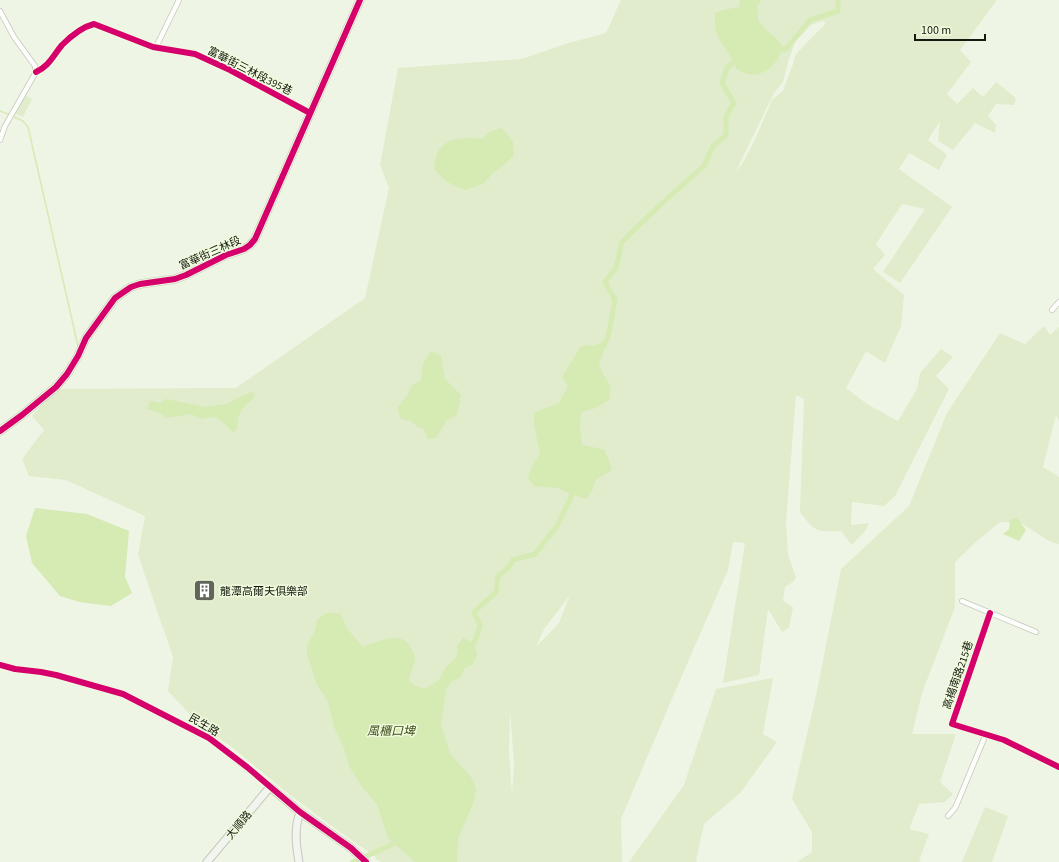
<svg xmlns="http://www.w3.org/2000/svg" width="1059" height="862" font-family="'Source Sans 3','Noto Sans TC',sans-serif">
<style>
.green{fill:#e0eccb;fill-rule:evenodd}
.water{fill:#d6eab4}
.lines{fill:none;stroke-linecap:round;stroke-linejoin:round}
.stream{stroke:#d6eab4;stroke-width:1.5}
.canal{stroke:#d6eab4;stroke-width:5}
.street-casing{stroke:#c4c8bc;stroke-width:6}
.secondary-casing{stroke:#c4c8bc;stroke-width:9}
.street{stroke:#fdfefb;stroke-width:4.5}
.secondary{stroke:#f2f5ef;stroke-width:7}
.cycleway-casing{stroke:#f0fbde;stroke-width:8}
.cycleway{stroke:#d6006c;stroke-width:6}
.labels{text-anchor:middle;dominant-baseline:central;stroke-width:3;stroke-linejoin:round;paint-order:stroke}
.street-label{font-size:11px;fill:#15190f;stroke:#f0fbde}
.poi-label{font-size:11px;fill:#15190f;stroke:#f0fbde;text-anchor:start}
.water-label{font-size:12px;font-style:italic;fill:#3d4d1b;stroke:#f0fbde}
</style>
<rect width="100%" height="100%" fill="#eff5e4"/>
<path class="green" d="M621,0H997L960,50L971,62L947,94L957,104L973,88L983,97L996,82L1016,98L1014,105L996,104L988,116L996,125L995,133L975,123L953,150L938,141L940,121L928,140L947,155L939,170L909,153L899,169L952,207L900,283L883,272L925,209L902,204L876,244L885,255L873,269L904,295L901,326L885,363L866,351L846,388L867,404L898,421L917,389L920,373L941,349L953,357L936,376L949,389L895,496L884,506L852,502L851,525L869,523L865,531L852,545L841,531C816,532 815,532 800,512L804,399L796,395L786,522L788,555L796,577L793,582L785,587L783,601L793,607L789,628L782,632L768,609L759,675L723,683L745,543L733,542L728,570L674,694L621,819L622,862H381L375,859L376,857L336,829L285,791L232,747L200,725L168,691L173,657L138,555L145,516L66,480L29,476L22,459L44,430L32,416L56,389L236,388L365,298L389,188L380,165L398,68L522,59L565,44L606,33ZM823,21L826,23L796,54L793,64L783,91L772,100L753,144L742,164L736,171L774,93L783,82L788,62L795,42L811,25ZM570,595L559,623L536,647L544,629ZM510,709L514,765L512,794L509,753Z
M25,95L32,99L23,117L15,113Z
M1044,326L1050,335L1059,327V421L1056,415L1043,467L1059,477V544L1051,542L1021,523L1000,522L978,540L955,562V607L922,693L912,734H956L940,782L953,794L945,802L919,804L909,829L929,834L919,861L921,862H797L812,852V832L792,799L817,691L841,569L909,506L947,413L1000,333L1025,344Z
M773,678L763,734L777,742L741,792L704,824L696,860L697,862H629L684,785L716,689Z
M985,807L1008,816L992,862H962Z"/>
<path class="water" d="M740,0H761L757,6L758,20L766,30L776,38L782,46C780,66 756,84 737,69C735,67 734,63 733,61C728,52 721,43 717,34C715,28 715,19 715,13L723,10L739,7Z
M502,128L513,142L514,155L505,164L494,172L483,184L465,190C452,185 442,180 434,168C435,162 436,154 440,149C449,136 468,138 482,139L491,131Z
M608,340L599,363L602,372L611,387L609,400L596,408L581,412L580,429L582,445L597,448L605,450L612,470L596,480L592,491L586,499L565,492L559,488L534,486L528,478L532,466L540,454L534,424V413L559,403L568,386L562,377L581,346L595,345Z
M431,351L441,356L445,379L461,395L457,415L446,421L436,438L428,439L424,429L418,427L411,421L401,419L397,408L408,395L412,385L421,381L423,364Z
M253,391L254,398C241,409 238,412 237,429L233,432C220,420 219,414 201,419L191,414L167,418L158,412L147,409L150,401L160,403L166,399L205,407L226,404Z
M35,508L87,514L129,531L125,577L132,593L111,606L79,602L60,596L32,563L26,536Z
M1017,518L1026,530L1019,541L1003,534L1009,529L1010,520Z
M326,613H340L348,630L363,647C377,642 404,628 412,650C413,653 415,655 415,658C414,666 410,672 409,680L414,685L424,689L439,680L446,667L455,659L458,652L457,646L463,638L474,643L477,655L473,664L464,669L461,677L451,682L446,689L441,725L450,754L471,777L476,789L474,801L458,838L457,862H415L388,838L377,804L363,788L349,766L344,748L334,727L328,702L316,683L312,668L307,655V646L315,631L317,620Z"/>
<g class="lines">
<path class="stream" d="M0,111L8,114
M14,117L23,121L28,127L78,346"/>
<path class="canal" d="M775,49H786L810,20L838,11V0
M604,346L608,337L615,300L605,282L616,268L622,242L660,205L704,166L713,146L726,135V117L734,103L722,83L727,68L739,58
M470,648L476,639L480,625L474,612L496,592L498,576L509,567L513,560L535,554L557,526L572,495V489
M353,862L389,846L394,843L396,837"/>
<defs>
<path id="street" d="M0,11L14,37L35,66L36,72
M156,47L179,0
M36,72C50,65 52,57 62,45C71,36 82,27 94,24L153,47L195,54L230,70L310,113
M0,140L5,126L36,72
M1052,310L1059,302
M962,601L1036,632
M990,613L952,724L1004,740L1059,767
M0,665L15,669L41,672L56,675L123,694L209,738L270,787
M948,816L955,808L959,799L986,734"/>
<path id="secondary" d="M0,431L22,415L56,387L67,374L78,356L86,338L115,298L131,287L140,284L175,279L186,275L226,255L244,249L250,245L255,239L360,0
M207,862L270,787L300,812L351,848L366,862
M299,862C296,845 294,829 300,812"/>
</defs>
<use href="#street" class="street-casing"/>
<use href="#secondary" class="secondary-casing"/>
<use href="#street" class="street"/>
<use href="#secondary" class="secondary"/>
<defs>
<path id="cycleway" d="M36,72C50,65 52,57 62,45C71,36 82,27 94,24L153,47L195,54L230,70L310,113
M0,431L22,415L56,387L67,374L78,356L86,338L115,298L131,287L140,284L175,279L186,275L226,255L244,249L250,245L255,239L360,0
M990,613L952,724L1004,740L1059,767
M0,665L15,669L41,672L56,675L123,694L209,738L247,767L300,812L351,848L366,862"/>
</defs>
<use href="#cycleway" class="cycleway-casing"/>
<use href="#cycleway" class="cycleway"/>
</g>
<defs>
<symbol id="building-square" viewBox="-11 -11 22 22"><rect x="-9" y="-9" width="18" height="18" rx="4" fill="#61665a" stroke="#f0fbde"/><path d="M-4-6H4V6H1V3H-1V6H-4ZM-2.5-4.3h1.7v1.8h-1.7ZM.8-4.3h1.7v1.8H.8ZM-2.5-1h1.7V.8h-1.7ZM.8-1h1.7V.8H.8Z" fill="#fff"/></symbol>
</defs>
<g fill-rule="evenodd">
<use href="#building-square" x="192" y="578" width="25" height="25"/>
</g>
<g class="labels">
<g class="street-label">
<text transform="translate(250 71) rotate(27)">富華街三林段395巷</text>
<text transform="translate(210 253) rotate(-24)">富華街三林段</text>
<text transform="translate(958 675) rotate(-71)">高楊南路215巷</text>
<text transform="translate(204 725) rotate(30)">民生路</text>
<text transform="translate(239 825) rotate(-50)">大順路</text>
</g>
<g class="poi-label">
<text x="220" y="591">龍潭高爾夫俱樂部</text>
</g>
<g class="water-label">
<text x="391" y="731">風櫃口埤</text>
</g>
</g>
<path d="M915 34v6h70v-6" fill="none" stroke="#15190f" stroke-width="2"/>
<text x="921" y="34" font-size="12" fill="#15190f" stroke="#f0fbde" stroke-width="3" paint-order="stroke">100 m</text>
</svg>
